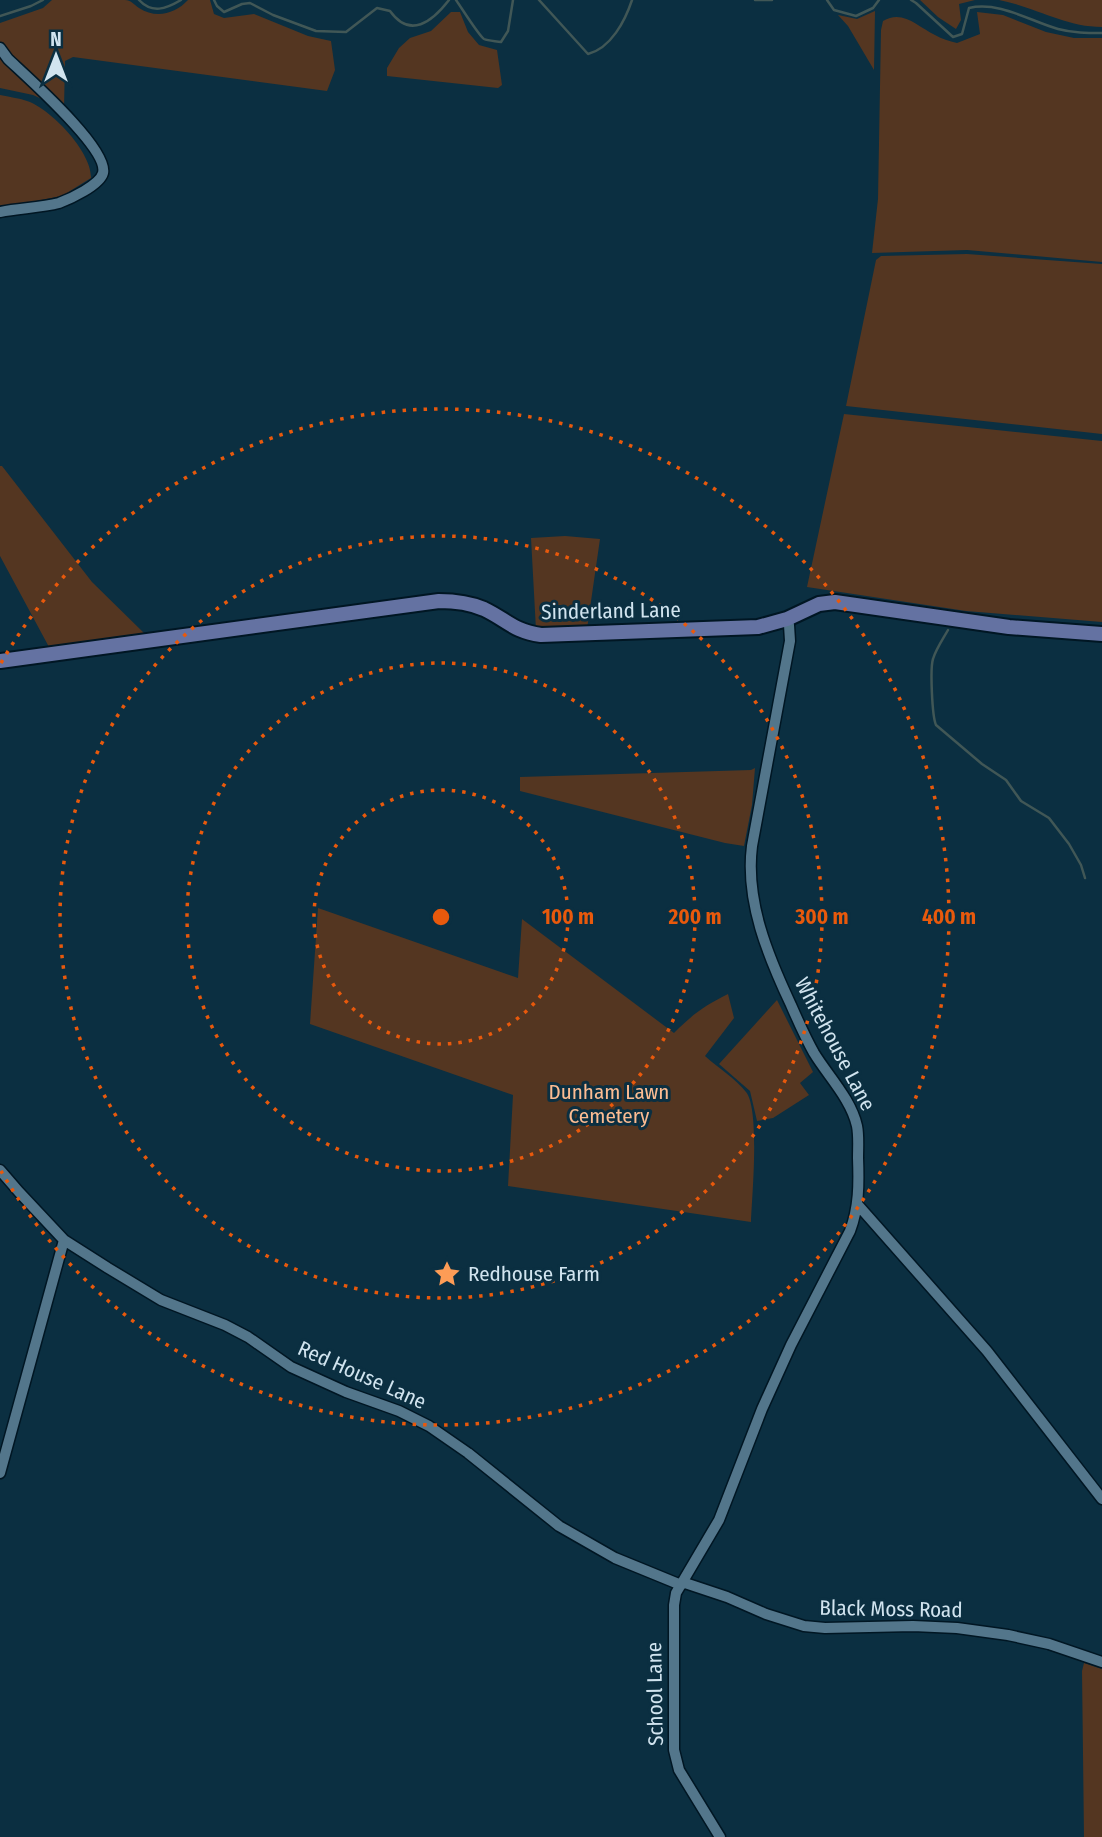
<svg xmlns="http://www.w3.org/2000/svg" width="1102" height="1837" font-family="'Fira Sans Condensed',sans-serif">
<style>
.green{fill:#543621}
.lines{fill:none;stroke-linecap:round;stroke-linejoin:round}
.stream{stroke:#415756;stroke-width:2.5}
.street-casing{stroke:#001623;stroke-width:13}
.secondary-casing{stroke:#001623;stroke-width:18}
.street{stroke:#53768b;stroke-width:10}
.secondary{stroke:#6472a2;stroke-width:14}
.ring{fill:none;stroke:#e8590c;stroke-width:3.5;stroke-dasharray:3.5 7}
.labels{text-anchor:middle;dominant-baseline:central;stroke-width:6;stroke-linejoin:round;paint-order:stroke}
.street-label{font-size:21px;fill:#d1e4ef;stroke:#0b2f41}
.park-label{font-size:21px;fill:#fcbc92;stroke:#0b2f41}
.poi-label{font-size:21px;fill:#d1e4ef;stroke:#0b2f41;text-anchor:start}
.centre{fill:#e8590c;stroke:#0b2f41;stroke-width:3.5}
.ring-label{font-size:21px;text-anchor:middle;font-weight:bold;fill:#e8590c;stroke:#0b2f41;stroke-width:6;stroke-linejoin:round;paint-order:stroke}
</style>
<rect width="100%" height="100%" fill="#0b2f41"/>
<path class="green" d="M52,0C76,0 101,0 125,0C131,0 133,4 139,8C156,19 175,14 188,0H210L214,14L224,18L254,14L308,36L331,41L335,70L327,91L73,57L65,61L64,109L33,95L0,88V23L43,8Z
M920,0H975L959,4L961,20L956,29L938,17Z
M999,0H1102V27C1065,27 1035,7 999,0Z
M875,11L874,70L848,26L838,15L857,19Z
M451,12H460L468,32L479,45L497,50L502,85L498,88L387,76V68L399,48L410,38L431,31Z
M977,12L1003,15L1046,32L1074,38H1102V262L967,250L872,253L878,199L881,30L883,21C903,9 918,27 935,35C942,39 949,41 957,43L980,34Z
M0,95C9,97 19,98 27,101C51,109 92,152 91,178L62,196L0,208Z
M967,254L1102,264V434L846,406L876,260L881,256Z
M844,414L1102,441V622L966,611L807,587Z
M0,466H2L92,582L145,634L49,647L0,556Z
M565,536L600,539L587,629L536,630L531,538Z
M755,768L752,805L744,846L725,843L520,791V777L751,770Z
M318,908L518,978L522,919L674,1033C693,1014 704,1006 728,994L734,1018L705,1056C717,1067 736,1079 746,1092C760,1109 752,1197 751,1222L508,1186L513,1095L310,1024Z
M777,1000L813,1072L800,1083L809,1095L773,1118L757,1121L750,1091L719,1064Z
M1084,1663L1102,1669V1837H1084L1082,1671Z"/>
<g class="lines">
<path class="stream" d="M139,0C152,14 166,9 181,0
M214,0L217,6L224,12L242,4L250,3L273,15L316,31L346,32L377,8L390,11C410,39 432,22 449,0
M456,0C461,7 479,36 484,39C488,41 496,41 501,42L508,31L513,0
M539,0L588,54C611,48 625,21 632,0
M755,0H772
M827,0L834,10L856,16L873,8L879,0
M911,0L916,3L953,37L962,34L969,8C999,1 1030,21 1058,29C1073,33 1087,33 1102,33
M0,16L31,6L43,0
M948,630C943,639 936,649 933,659C930,668 932,716 936,725L982,764L1006,780L1021,801L1049,818L1069,844L1081,865L1085,878"/>
<defs>
<path id="street" d="M0,48L8,59C27,77 109,149 103,173C100,185 70,199 59,203C40,208 19,208 0,212
M0,1170L19,1192L64,1240L108,1268L161,1300L225,1325L248,1337L291,1367L346,1392L399,1411L429,1426L468,1453L559,1526L615,1558L681,1585
M858,1205L987,1351L1102,1499
M0,1473L64,1240
M682,1582L727,1597L766,1614L804,1626L825,1628L913,1626L957,1628L1008,1635L1049,1644L1102,1662
M720,1837L679,1770L674,1750V1605L676,1593L719,1520L762,1409L791,1345L850,1231C859,1207 859,1184 858,1158C858,1147 859,1136 857,1126C851,1099 828,1076 814,1053C805,1037 798,1021 791,1005C768,956 745,901 752,846L790,641L789,625L787,619"/>
<path id="secondary" d="M0,661L439,601C455,601 470,603 484,609C507,620 513,631 541,635L758,627L787,619L819,604L835,602L1009,627L1102,634"/>
</defs>
<use href="#street" class="street-casing"/>
<use href="#secondary" class="secondary-casing"/>
<use href="#street" class="street"/>
<use href="#secondary" class="secondary"/>
</g>
<g class="ring">
<circle cx="441" cy="917" r="127"/>
<circle cx="441" cy="917" r="254"/>
<circle cx="441" cy="917" r="381"/>
<path d="M1 663A508 508 0 1 1 1 1171"/>
</g>
<defs>
<symbol id="sight-bare" viewBox="-9 -9 18 18"><path d="M0-6L1.8-2.2L6-1.7L2.9 1.2L3.7 5.4L0 3.3L-3.7 5.4L-2.9 1.2L-6-1.7L-1.8-2.2Z" fill="#fd9c56" stroke="#0b2f41" stroke-width="2.5" paint-order="stroke"/></symbol>
</defs>
<g fill-rule="evenodd">
<use href="#sight-bare" x="428" y="1255" width="38" height="38"/>
</g>
<g class="labels">
<g class="street-label">
<text transform="translate(611 611) rotate(-1)">Sinderland Lane</text>
<text transform="translate(835 1044) rotate(62)">Whitehouse Lane</text>
<text transform="translate(362 1375) rotate(24)">Red House Lane</text>
<text transform="translate(891 1609) rotate(1)">Black Moss Road</text>
<text transform="translate(655 1694) rotate(-91)">School Lane</text>
</g>
<g class="park-label">
<text x="609" y="1092">Dunham Lawn<tspan x="609" dy="24">Cemetery</tspan></text>
</g>
<g class="poi-label">
<text x="468" y="1274">Redhouse Farm</text>
</g>
</g>
<circle cx="441" cy="917" r="10" class="centre"/>
<g class="ring-label">
<text x="568" y="924">100 m</text>
<text x="695" y="924">200 m</text>
<text x="822" y="924">300 m</text>
<text x="949" y="924">400 m</text>
</g>
<g transform="translate(56 56)" stroke="#0b2f41" stroke-width="5" paint-order="stroke">
<path d="M0-5L12 26L0 18L-12 26Z" fill="#d1e4ef"/>
<text y="-10" font-size="19" font-weight="bold" text-anchor="middle" fill="#d1e4ef">N</text>
</g>
</svg>
